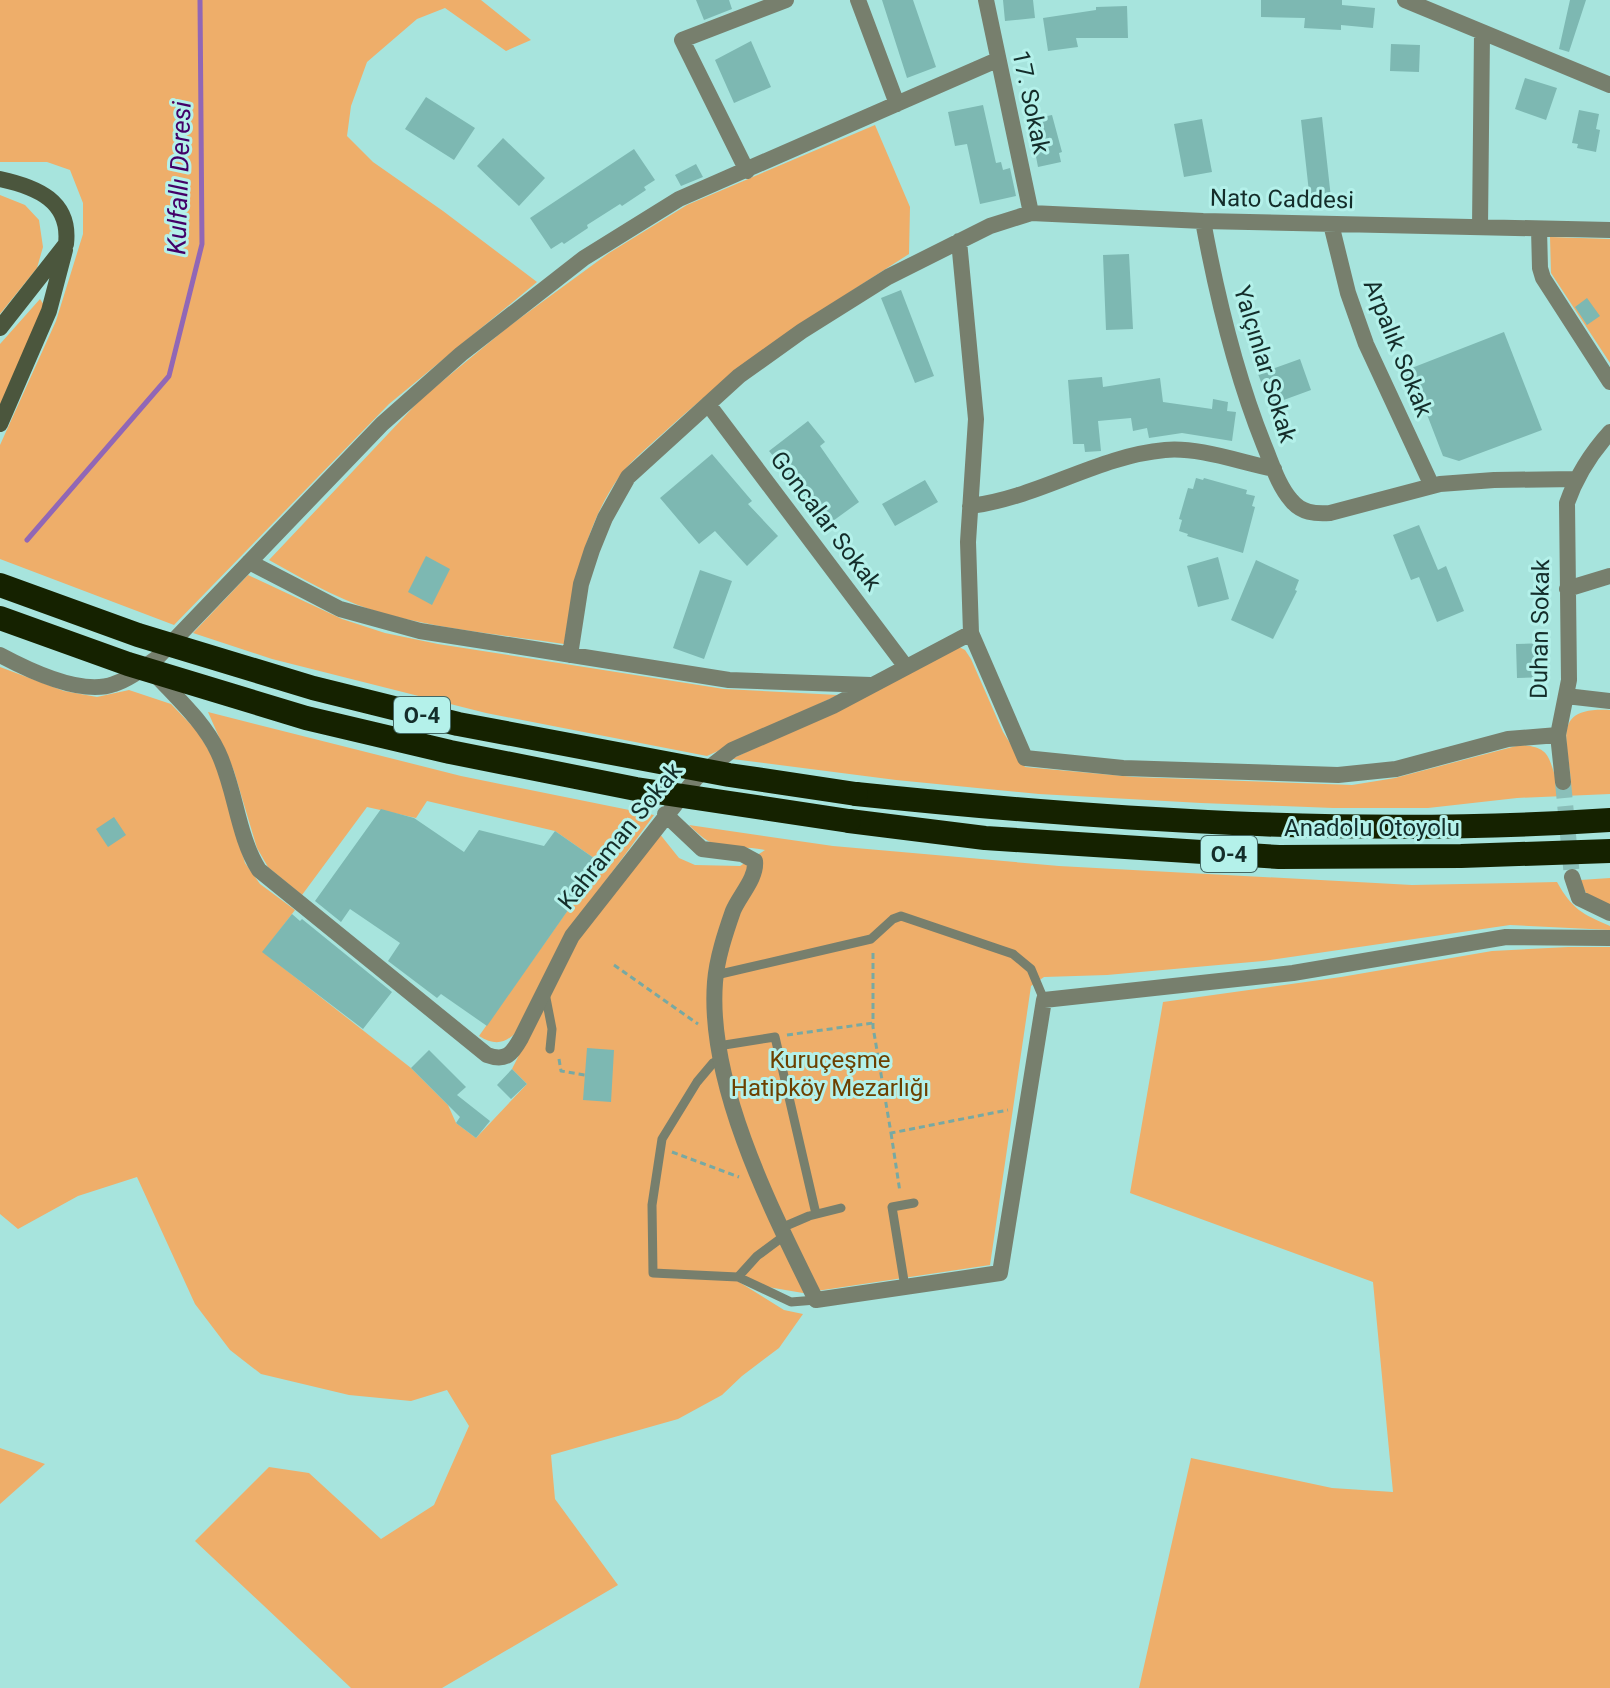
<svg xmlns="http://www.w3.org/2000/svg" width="1610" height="1688" font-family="Roboto,sans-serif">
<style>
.green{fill:#eeae6a}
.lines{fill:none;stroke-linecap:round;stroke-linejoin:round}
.stream{stroke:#9167b6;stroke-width:5}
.building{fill:#7db8b2}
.street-tunnel{stroke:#8abfb9;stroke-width:16;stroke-dasharray:16 8;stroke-linecap:butt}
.path{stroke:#77a9a3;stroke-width:3;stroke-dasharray:6 4;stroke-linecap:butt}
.lane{stroke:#777f6d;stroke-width:9}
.street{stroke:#777f6d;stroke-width:16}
.secondary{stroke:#4b563d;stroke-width:16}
.highway{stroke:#152200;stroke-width:24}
.highway-bridge{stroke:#152200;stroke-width:24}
.labels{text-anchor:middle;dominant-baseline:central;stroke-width:6;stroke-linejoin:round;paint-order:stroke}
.shield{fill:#b4f1ea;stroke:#446864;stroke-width:2}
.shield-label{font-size:22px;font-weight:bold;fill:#142d2a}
.street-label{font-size:24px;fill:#142d2a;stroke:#b4f1ea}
.park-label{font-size:24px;fill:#6c4000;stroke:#b4f1ea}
.water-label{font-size:26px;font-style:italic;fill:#430068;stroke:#b4f1ea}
</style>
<rect width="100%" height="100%" fill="#a7e4dd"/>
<path class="green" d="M0,0H481L531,40L506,51L445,8L417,19L367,62L351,106L347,136L373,162L443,211L537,282L389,404L174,625L0,559V445L56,321L83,234V203L70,170L47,162H0Z
M875,125L910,207L909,254C826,307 745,359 671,426C654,442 633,458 619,477C584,527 574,586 564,644C500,634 431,629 369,609C334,597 301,578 269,560L422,398L508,327L609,253L687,205Z
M0,195L25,205L39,220L43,247L37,268L0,314Z
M1550,237L1610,239V363L1551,273Z
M40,299L44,305L0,405V344Z
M248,575L342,619L385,633L438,644L724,689L838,695L707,756L486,713L272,659L193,633Z
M959,647L965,650L971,659L1003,732L1025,767L1134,777L1352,785L1395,778L1520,745C1550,747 1548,756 1557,782L1571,781C1567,738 1552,707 1610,710V794L1517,798L1428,808H1333L1201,803L1039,794L896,780L732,759Z
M0,667L64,691L97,697L129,690L171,704L197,731L215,761L245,863L260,884L295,910L263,952L411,1068L448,1105L456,1123L476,1138L527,1084L512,1069L581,932L659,833L679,858L695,865L740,866L765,850C728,843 719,856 689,825L833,846L1059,866L1412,885L1557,882C1572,909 1582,914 1610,926V930L1510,925L1263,961L1107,975L1044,977L1031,986L990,1265L803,1293L739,1282L784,1310L803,1314L779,1348L742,1376L722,1395L678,1419L551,1455L555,1499L618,1585L442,1688H351L195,1541L269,1467L309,1473L381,1539L434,1505L469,1426L447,1390L411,1401L349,1395L261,1374L230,1350L195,1304L137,1177L78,1196L18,1229L0,1214Z
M208,712L461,776L654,815L569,931L518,1030C506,1044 495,1046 479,1036L601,863L555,831L427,801L416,818L367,807L302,895L268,867L257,848L234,771Z
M1610,878V905L1586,893L1580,880Z
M1568,947H1610V1688H1139L1191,1458L1332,1488L1393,1492L1373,1282L1130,1193L1163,1002L1341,977L1492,951Z
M0,1448L45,1464L0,1504Z"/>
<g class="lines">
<path class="stream" d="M27,540L169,376L202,244L200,0"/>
</g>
<path class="building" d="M696,0H729L732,9L704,20Z
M882,0H913L936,67L907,78Z
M1003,0H1033L1035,18L1005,21Z
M1261,0H1342V5L1375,8L1373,28L1341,25V30L1304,28L1305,18L1261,17Z
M1570,0H1586L1569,52L1559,49Z
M1127,6L1128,38H1076L1078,47L1048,51L1043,18L1096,10V7Z
M751,41L771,87L734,103L715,60Z
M1391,44L1420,45L1419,72L1390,71Z
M1525,78L1557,88L1546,120L1515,109Z
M426,97L475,128L454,160L405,129Z
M983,105L996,163L1001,162L1003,170L1010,168L1016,196L980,204L967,144L955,146L948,112Z
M1579,110L1599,114L1596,129L1600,130L1596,152L1577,148L1578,144L1572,143Z
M1052,115L1062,152L1059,153L1061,162L1038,167L1033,141L1036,140L1032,119Z
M1322,117L1331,198L1310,201L1301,120Z
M1202,119L1212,172L1184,177L1174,124Z
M503,138L545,178L519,206L477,166Z
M634,149L655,180L644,187L646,190L622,206L620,204L587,225L588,228L564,244L562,242L551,249L530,218Z
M696,164L703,177L681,186L675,175Z
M1129,254L1133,329L1106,330L1103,255Z
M901,290L934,376L915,383L881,298Z
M1587,298L1600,316L1587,325L1575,307Z
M1504,332L1542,430L1459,461L1443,456L1426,412L1421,414L1404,371Z
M1300,359L1311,390L1270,405L1258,374Z
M1102,377L1103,387L1160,378L1163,402L1212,409L1213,399L1228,402L1227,411L1236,412L1232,441L1182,433L1149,438L1147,428L1133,431L1131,418L1098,421L1101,451L1085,452L1084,444H1073L1068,380Z
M808,421L825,442L820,446L859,502L826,526L787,472L769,451Z
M712,454L752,501L748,504L778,536L747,566L715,531L699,544L660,498Z
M1196,478L1203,480L1204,478L1247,490L1246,494L1255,496L1252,506L1255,507L1243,553L1187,536L1188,534L1179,531L1182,520L1179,519L1188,488L1193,489Z
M925,480L938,502L895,526L882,504Z
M1419,525L1438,570L1446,566L1464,611L1437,622L1419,577L1411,580L1393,535Z
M426,556L450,569L432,605L408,592Z
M1218,557L1229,599L1198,607L1187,566Z
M1256,560L1299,580L1295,590L1297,591L1273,639L1231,620Z
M700,570L732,581L704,659L673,648Z
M1548,643L1549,677L1517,678L1516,644Z
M381,809L414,818L464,852L479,830L544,846L555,831L601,863L487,1026L441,994L437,998L388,961L400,943L350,909L341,922L315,901Z
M114,817L126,835L108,847L96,829Z
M292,914L300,921L302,919L392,992L363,1029L262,952Z
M587,1048L614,1050L611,1102L583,1100Z
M429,1050L466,1087L457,1095L490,1121L476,1138L456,1123L460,1117L411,1068Z
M512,1069L527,1084L511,1099L497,1085Z"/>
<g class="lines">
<path class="street-tunnel" d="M1563,782L1572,877"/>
<path class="path" d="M873,953V1027L891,1133L1008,1110
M614,965L698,1024
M787,1035L873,1023
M559,1059L561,1071L585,1075
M891,1133L900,1192
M672,1152L739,1177"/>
<path class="lane" d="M716,975L871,939L893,919L901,916L1013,954L1031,969L1044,1000
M545,993L552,1029L550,1049
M718,1046L775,1037L816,1214
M720,1060L713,1063L697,1082L662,1139L652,1205L653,1273L738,1277L791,1302L816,1300
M781,1228L809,1216L841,1208
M738,1277L757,1256L784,1236
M905,1287L892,1207L914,1203"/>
<path class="street" d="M858,0L897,104
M986,0L1031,213
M1405,0L1610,85
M747,171L682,40L786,0
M1203,221C1217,297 1235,373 1264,445C1272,464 1278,485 1291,500C1301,513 1315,514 1330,513L1440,484L1494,480L1577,479
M1331,224L1348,293L1366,344L1432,486
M1480,227L1482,33
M1539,229L1540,268L1543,278L1610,382
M708,404L906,667
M970,506C1038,498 1097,456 1165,450C1200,447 1239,462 1274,469
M249,562L340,609L420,631L729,680L871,685
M1567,589L1610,576
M971,633L1025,758L1123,768L1338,775L1396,769L1508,739L1558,735
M0,655C28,670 82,696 114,684C130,679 143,668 157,658L382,424L461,354L584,258L679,199L997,60
M570,655L581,584L592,550L605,518L628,477L739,376L802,331L888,277L990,226L1031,213L1203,221L1610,230
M155,674C177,698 204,722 218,752C236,790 237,835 259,870L487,1055C506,1062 512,1054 521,1038L572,936L696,778L732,750L833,706L971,633L968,542L976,419L959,241
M1566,696L1610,701
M1563,782L1558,735L1569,680L1567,503C1576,477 1591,453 1610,432
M665,814L702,849L742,854L755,861C757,878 739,896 733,911C725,934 717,958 715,982C707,1084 772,1211 816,1300L1000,1273L1044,1000L1293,973L1506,937L1610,938
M1572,877L1579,898L1610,913"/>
<path class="secondary" d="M0,179C37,187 71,201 66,244L0,328
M0,424L49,311L65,250"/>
<path class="highway" d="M856,794C1106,820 1359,837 1610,820
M849,821L985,838L1279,857L1461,856L1610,851"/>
<path class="highway-bridge" d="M0,585L138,635L313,688L458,724L729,775L856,794
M0,618L128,664L306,718L450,752L636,789L849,821"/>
</g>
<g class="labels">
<g class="shield">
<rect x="394" y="697" width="56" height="36" rx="6"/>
<rect x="1201" y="836" width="56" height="36" rx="6"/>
</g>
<g class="shield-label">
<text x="422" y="715">O-4</text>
<text x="1229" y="854">O-4</text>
</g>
<g class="street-label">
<text transform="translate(1031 102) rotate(78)">17. Sokak</text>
<text transform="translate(1282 199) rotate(1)">Nato Caddesi</text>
<text transform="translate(1398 348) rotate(68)">Arpalık Sokak</text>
<text transform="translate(1265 364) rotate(73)">Yalçınlar Sokak</text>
<text transform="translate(826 521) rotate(53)">Goncalar Sokak</text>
<text transform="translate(1540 629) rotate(-89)">Duhan Sokak</text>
<text x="1372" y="828">Anadolu Otoyolu</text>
<text transform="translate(620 836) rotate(-51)">Kahraman Sokak</text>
</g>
<g class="park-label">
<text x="830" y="1060">Kuruçeşme<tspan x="830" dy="28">Hatipköy Mezarlığı</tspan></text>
</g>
<g class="water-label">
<text transform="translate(179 178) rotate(-88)">Kulfallı Deresi</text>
</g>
</g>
</svg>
